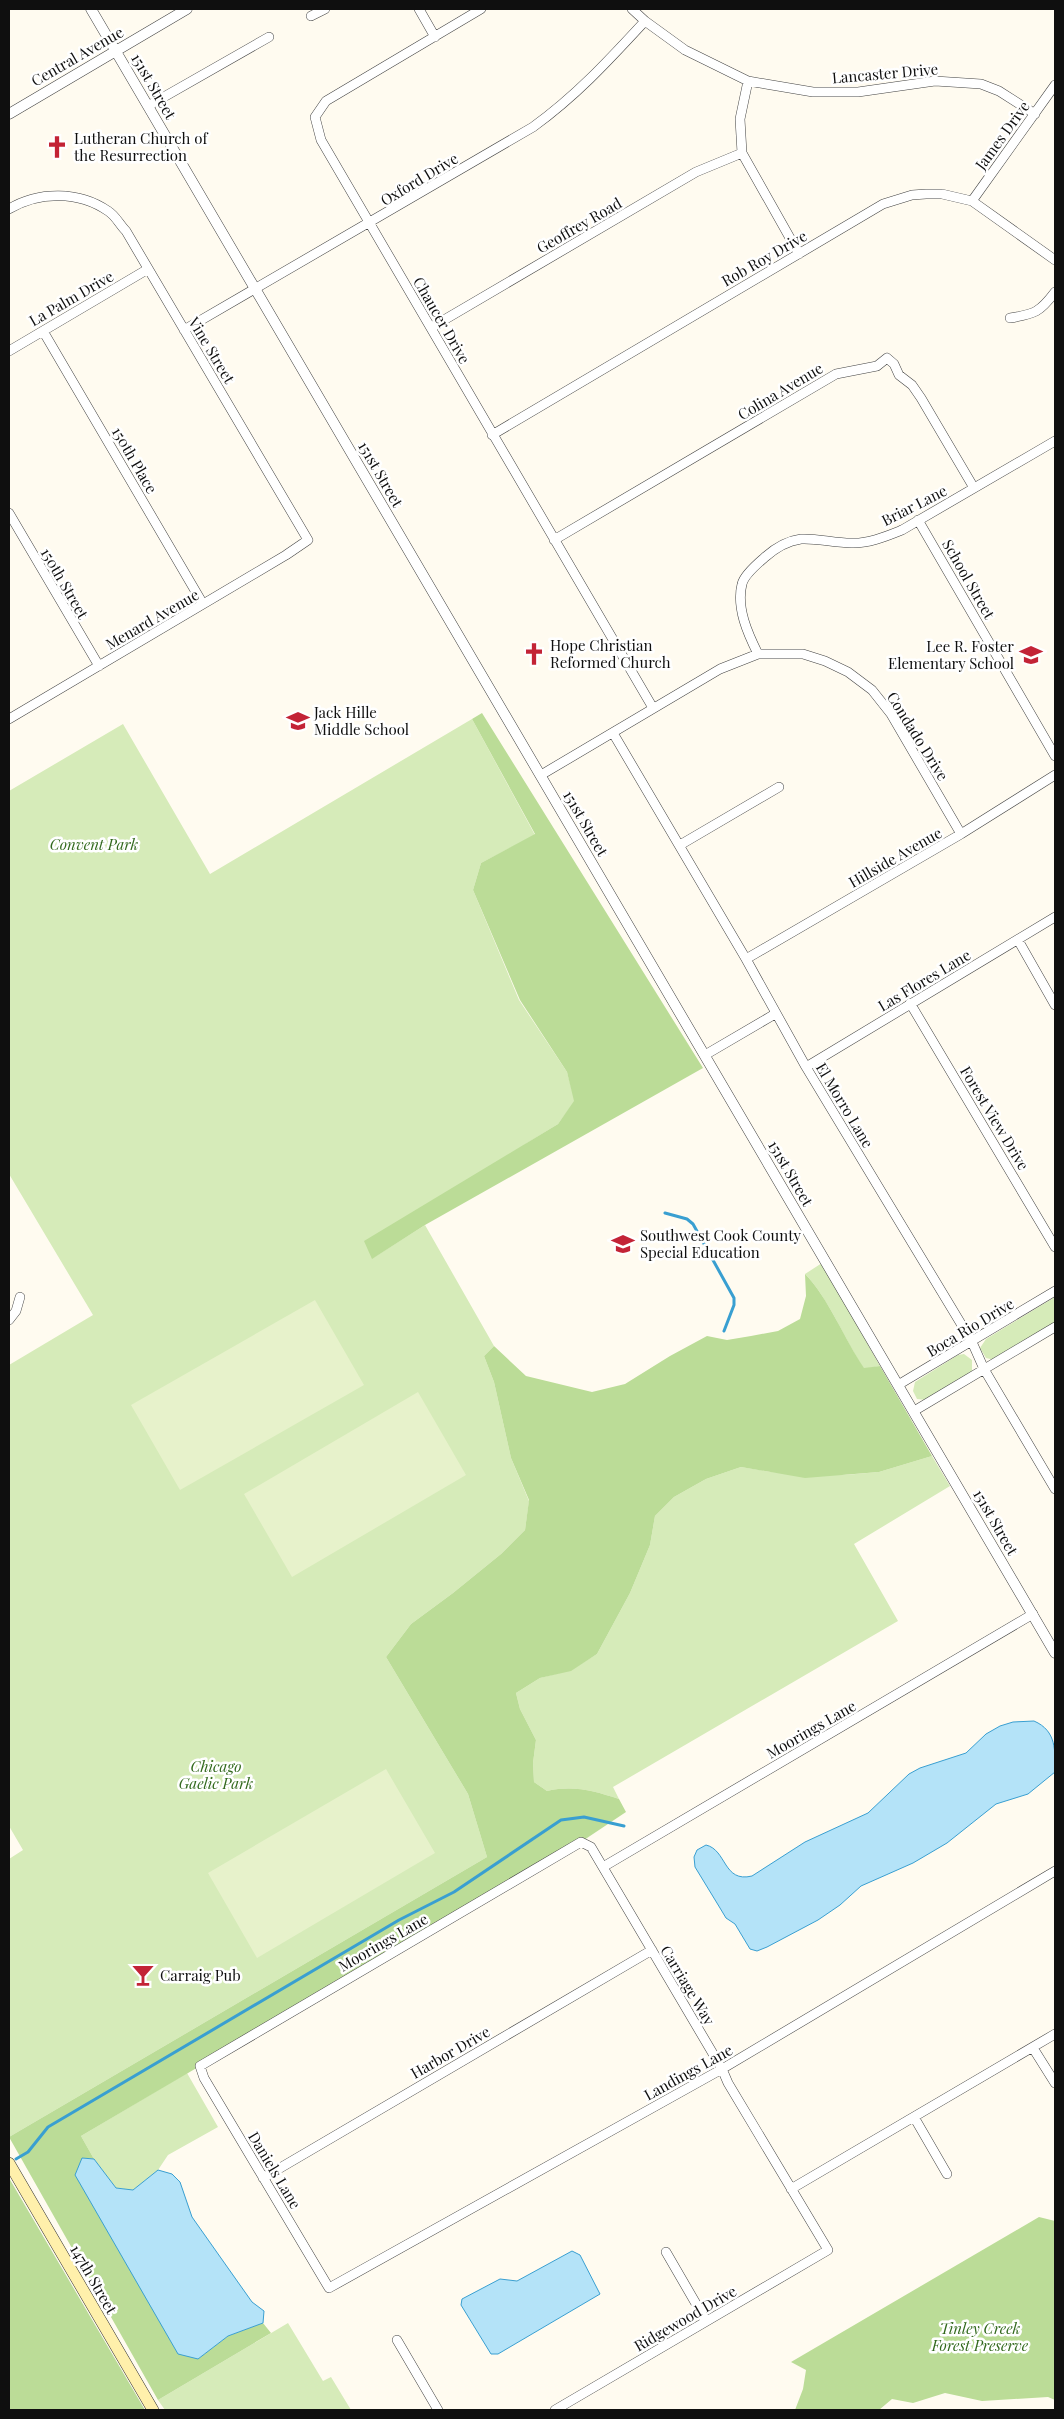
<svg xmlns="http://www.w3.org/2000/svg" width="1064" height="2419" font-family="'Playfair Display',serif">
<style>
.green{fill:#d6ebb9}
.forest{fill:#bbdc97}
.pitch{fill:#e7f2cb}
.water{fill:#b4e3f8;stroke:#399fd1}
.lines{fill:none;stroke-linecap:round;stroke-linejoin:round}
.stream{stroke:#399fd1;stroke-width:3}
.minor-casing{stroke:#424242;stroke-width:10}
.tertiary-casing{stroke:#424242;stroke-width:11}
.secondary-casing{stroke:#313131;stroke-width:12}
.minor{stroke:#fff;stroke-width:9}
.tertiary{stroke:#fff;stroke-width:10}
.secondary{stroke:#fff0ab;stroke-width:11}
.labels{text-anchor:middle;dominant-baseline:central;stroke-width:5;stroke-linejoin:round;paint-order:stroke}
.street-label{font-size:15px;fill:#0f0f0f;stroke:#fff}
.poi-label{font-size:15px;fill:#0f0f0f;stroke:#fff;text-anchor:start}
.park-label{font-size:15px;font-style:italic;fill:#32691d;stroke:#fff}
</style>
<rect width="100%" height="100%" fill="#fffbf0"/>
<path class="green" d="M472,719L535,835L481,863L473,890L519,1000L567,1072L575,1101L558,1124L527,1143L373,1258L425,1225L494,1346L484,1356L494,1382L511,1458L529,1501L525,1530L501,1554L453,1593L411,1624L386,1657L468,1794L487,1857L9,2137V1859L23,1850L9,1826V1365L93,1315L9,1174V791L123,724L210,874Z
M822,1263L880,1366L864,1369C845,1340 828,1297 805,1274Z
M1055,1297V1323L995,1360L986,1358L980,1348L986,1339Z
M964,1354L972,1360V1371L926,1400L917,1399L913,1391L915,1382L958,1355Z
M932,1456L950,1486L854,1544L898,1621L613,1787L619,1799C594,1791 574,1785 547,1791L534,1782L533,1763L536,1740L520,1709L516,1693L540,1678L571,1670L597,1654L630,1593L650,1545L655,1516L674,1497L706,1479L741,1467L771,1472L844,1475L879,1472Z
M187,2073L218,2127L168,2155L158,2170L133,2190L116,2188L94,2159L81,2136Z
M288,2323L323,2381L331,2377L351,2410H165L158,2400Z"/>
<path class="forest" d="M482,713L703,1068L425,1225L372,1259L364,1241L558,1124L574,1101L567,1072L520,1000L473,890L481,863L535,834L472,719Z
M805,1274C828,1297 845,1340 864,1368L880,1366L932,1456L879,1472L805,1478L741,1467L706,1479L674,1497L655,1516L650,1545L630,1593L597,1654L571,1671L540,1678L516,1693L520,1709L536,1740L533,1763L534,1782L547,1791C574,1785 594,1791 619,1799L626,1812L581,1842L81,2136L94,2159L82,2158L198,2359L228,2336L263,2323L271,2333L158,2400L9,2137L487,1857L468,1794L386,1657L411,1624L453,1593L501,1554L525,1530L529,1500L511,1458L494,1382L484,1356L494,1346L526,1376L592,1392L625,1384L670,1356L707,1336L727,1340L751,1336L778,1331L800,1319L806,1296Z
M9,2178L145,2410H9Z
M1039,2217L1055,2221V2400L1048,2397L982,2401L945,2393L913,2403L892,2399L879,2410H795L803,2389L806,2370L791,2362Z"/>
<path class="pitch" d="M315,1300L364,1385L180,1490L131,1405Z
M418,1392L466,1475L292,1577L244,1494Z
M386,1769L435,1853L257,1958L208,1873Z"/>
<path class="water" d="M1034,1721C1057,1731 1055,1751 1055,1772L1028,1794L996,1804L947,1843L913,1863L861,1886L840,1905L818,1920L767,1947L757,1951L750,1949L735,1924L726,1918L720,1908L695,1867L694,1857L697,1850L706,1845C727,1850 723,1883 752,1876L805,1842L868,1813L909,1774L920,1768L966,1753L986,1734L1000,1726L1013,1722Z
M82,2158L94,2159L116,2188L133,2190L158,2170L172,2174L180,2182L192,2217L252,2302L264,2311L263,2323L228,2336L198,2359L178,2354L75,2175Z
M572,2251L580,2255L600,2294L498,2354H491L461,2305L462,2299L500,2279L517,2281Z"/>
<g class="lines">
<path class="stream" d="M665,1213L687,1219L693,1224L734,1298V1305L724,1331
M16,2159L28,2152L48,2127L399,1920L454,1892L561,1820L584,1817L624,1826"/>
<defs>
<path id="minor" d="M419,9L435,37
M481,9L326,101L315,117L321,140L653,708
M632,9L645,21L685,50L748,81L813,92H858L935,81L981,84L999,91L1035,114
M311,16L325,9
M748,81L740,119L742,153L799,254
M148,106L269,37
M972,201L1055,85
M9,209C39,191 79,191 108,211C115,215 120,225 126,231L308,540L286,555L9,719
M1010,318C1035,314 1040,312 1055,292
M432,327L696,172L742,153
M184,330L533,127C577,95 608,61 645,21
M43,331L203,604
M9,351L148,269
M492,435L883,204L912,195L926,194H942L972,201L1055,260
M9,513L99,666
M918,520L1055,756
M554,540L836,374L877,366L887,358L894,364L899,375L912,385L921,398L974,488
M758,654C748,634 736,608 742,584C744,575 757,564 764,558C775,548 786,541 801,539C817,538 834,543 851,543C868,544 887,536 902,530L1055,441
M613,733L746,959L806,1067L972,1342L984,1369L1055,1489
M541,775L720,669L758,654H803L825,661L848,672L872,690L891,714L961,834
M680,845L779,787
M1018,940L1055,1005
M746,959L961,834L1055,775
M910,1003L1055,1247
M705,1055L775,1014
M806,1067L1055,917
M9,1320L16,1311L20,1297
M898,1385L1055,1291
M914,1411L1055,1327
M603,1867L1033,1614
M1033,2048L1055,2083
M914,2117L947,2174
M263,2178L652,1950
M791,2189L1055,2034
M666,2252L706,2321
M397,2340L438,2410
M555,2410L828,2250L728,2083L722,2069L591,1847L581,1842L200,2066L204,2078L329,2288L722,2069L1055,1871"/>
<path id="tertiary" d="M91,9L1055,1653
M9,114L187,9"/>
<path id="secondary" d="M9,2163L153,2410"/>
</defs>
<use href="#minor" class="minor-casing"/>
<use href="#tertiary" class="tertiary-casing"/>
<use href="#secondary" class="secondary-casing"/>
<use href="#minor" class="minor"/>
<use href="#tertiary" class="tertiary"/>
<use href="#secondary" class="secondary"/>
</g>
<defs>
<symbol id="church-bare" viewBox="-9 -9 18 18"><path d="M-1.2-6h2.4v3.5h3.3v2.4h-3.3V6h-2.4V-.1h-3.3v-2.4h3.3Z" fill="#c32336" stroke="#fff" stroke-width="2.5" paint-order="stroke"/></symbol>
<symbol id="school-bare" viewBox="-9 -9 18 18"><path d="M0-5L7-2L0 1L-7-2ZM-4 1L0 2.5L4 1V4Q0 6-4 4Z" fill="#c32336" stroke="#fff" stroke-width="2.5" paint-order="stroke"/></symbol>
<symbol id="bar-bare" viewBox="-9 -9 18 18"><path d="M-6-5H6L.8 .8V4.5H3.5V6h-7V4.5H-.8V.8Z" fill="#c32336" stroke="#fff" stroke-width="2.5" paint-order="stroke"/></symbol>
</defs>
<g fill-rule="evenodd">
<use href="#church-bare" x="41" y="131" width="32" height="32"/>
<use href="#church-bare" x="518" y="638" width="32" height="32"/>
<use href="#school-bare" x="1015" y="639" width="32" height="32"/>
<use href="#school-bare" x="282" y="705" width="32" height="32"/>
<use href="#school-bare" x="607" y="1228" width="32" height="32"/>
<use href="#bar-bare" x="127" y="1959" width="32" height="32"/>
</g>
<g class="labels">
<g class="street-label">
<text transform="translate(77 56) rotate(-30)">Central Avenue</text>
<text transform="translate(885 73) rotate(-5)">Lancaster Drive</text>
<text transform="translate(154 86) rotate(60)">151st Street</text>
<text transform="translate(1002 135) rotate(-54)">James Drive</text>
<text transform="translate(419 179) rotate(-31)">Oxford Drive</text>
<text transform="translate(579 225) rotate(-30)">Geoffrey Road</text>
<text transform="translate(764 258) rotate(-30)">Rob Roy Drive</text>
<text transform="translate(71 298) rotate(-30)">La Palm Drive</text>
<text transform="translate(442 320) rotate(60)">Chaucer Drive</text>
<text transform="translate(212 350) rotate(59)">Vine Street</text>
<text transform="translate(780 391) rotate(-31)">Colina Avenue</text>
<text transform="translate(135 460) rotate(60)">150th Place</text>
<text transform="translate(381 474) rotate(60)">151st Street</text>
<text transform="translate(914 505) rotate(-27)">Briar Lane</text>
<text transform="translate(969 579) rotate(60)">School Street</text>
<text transform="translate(65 583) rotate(60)">150th Street</text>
<text transform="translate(152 619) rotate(-30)">Menard Avenue</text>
<text transform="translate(918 736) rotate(58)">Condado Drive</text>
<text transform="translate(586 823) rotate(60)">151st Street</text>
<text transform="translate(895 857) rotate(-30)">Hillside Avenue</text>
<text transform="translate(924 980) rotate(-31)">Las Flores Lane</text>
<text transform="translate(845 1105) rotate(59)">El Morro Lane</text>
<text transform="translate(995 1118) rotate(59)">Forest View Drive</text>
<text transform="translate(791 1173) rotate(60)">151st Street</text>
<text transform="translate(970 1327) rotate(-31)">Boca Rio Drive</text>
<text transform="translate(996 1522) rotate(60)">151st Street</text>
<text transform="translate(811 1729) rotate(-30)">Moorings Lane</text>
<text transform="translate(383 1942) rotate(-30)">Moorings Lane</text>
<text transform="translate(688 1985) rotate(59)">Carriage Way</text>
<text transform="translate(450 2052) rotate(-30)">Harbor Drive</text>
<text transform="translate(688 2072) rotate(-29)">Landings Lane</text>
<text transform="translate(275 2170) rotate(59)">Daniels Lane</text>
<text transform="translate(94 2279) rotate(60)">147th Street</text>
<text transform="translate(685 2318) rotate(-30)">Ridgewood Drive</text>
</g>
<g class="poi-label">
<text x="74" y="138">Lutheran Church of<tspan x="74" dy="17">the Resurrection</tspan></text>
<text x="550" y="645">Hope Christian<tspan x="550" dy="17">Reformed Church</tspan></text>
<text x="1014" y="646" text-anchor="end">Lee R. Foster<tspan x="1014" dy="17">Elementary School</tspan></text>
<text x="314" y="712">Jack Hille<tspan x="314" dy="17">Middle School</tspan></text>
<text x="640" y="1235">Southwest Cook County<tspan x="640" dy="17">Special Education</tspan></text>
<text x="160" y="1975">Carraig Pub</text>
</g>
<g class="park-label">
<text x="94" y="844">Convent Park</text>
<text x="216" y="1766">Chicago<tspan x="216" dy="17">Gaelic Park</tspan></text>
<text x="980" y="2328">Tinley Creek<tspan x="980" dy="17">Forest Preserve</tspan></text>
</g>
</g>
<rect width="1064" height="2419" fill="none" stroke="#0f0f0f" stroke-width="20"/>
</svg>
